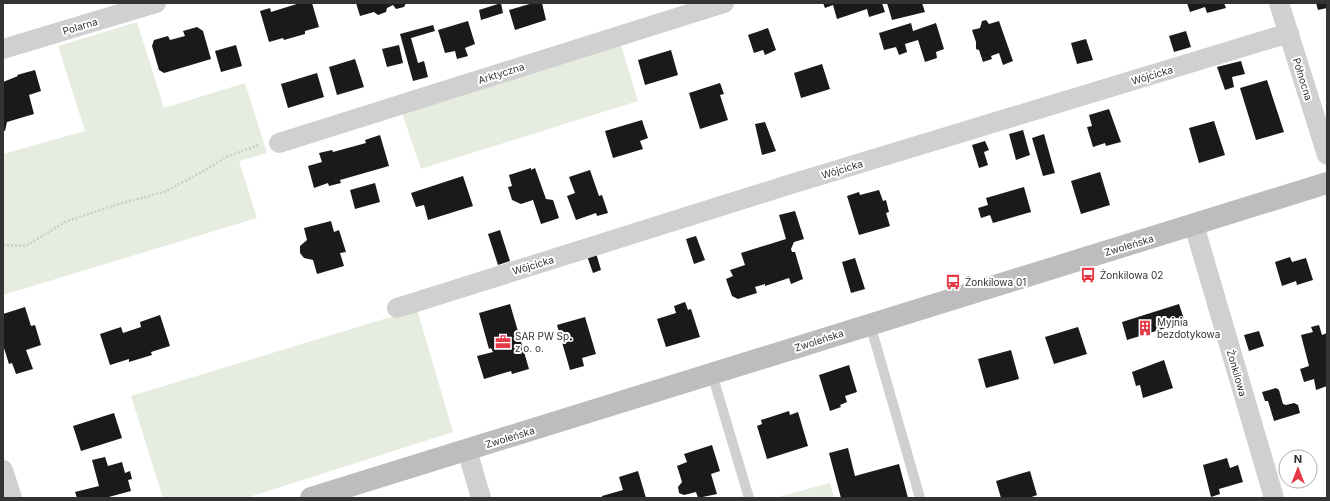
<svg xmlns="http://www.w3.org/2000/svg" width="1330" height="501" font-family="Inter,sans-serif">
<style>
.green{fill:#e6ecdf}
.building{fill:#1a1a1a}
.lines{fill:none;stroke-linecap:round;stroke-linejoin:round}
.path{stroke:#cdcdcd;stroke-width:2.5;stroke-dasharray:2 2;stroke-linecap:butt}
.lane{stroke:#d0d0d0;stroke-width:10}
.street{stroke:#d0d0d0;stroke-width:20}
.secondary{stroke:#bdbdbd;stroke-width:22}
.labels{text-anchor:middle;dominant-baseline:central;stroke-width:4;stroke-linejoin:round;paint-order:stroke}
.street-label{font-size:10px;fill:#333;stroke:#fff}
.poi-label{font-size:10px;fill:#333;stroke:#fff;text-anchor:start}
</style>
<rect width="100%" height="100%" fill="#fff"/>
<path class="green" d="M137,22L164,108L245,83L267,153L239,161L257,218L3,295V154L85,131L58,46Z
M620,42L638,101L421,169L401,110Z
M417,309L453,432L246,498H163L131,396Z
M830,483L834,498H774Z"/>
<path class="building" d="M300,3H312L319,27L305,31V34L284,40L283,38L269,42L260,11L270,8L271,12Z
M356,3H406L404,7L396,9L393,5L387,8L386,12L378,15L374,12L360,16Z
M501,3L503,13L481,20L479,10Z
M533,3H542L546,20L515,30L509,10Z
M823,3H882L885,12L869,17L867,9L837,19L833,5L825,8Z
M887,3H922L925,12L892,20Z
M1187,3H1224L1226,8L1207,13L1205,7L1190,12Z
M1316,3H1327V8L1318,10Z
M986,20L989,24L999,21L1013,61L1003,65L999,53L991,56L992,59L983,62L979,50L976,49V42L972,30L980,28L982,21Z
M468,21L475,44L465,48L468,56L457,59L455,51L445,53L438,30Z
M911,23L913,31L936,23L944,49L936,52L937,58L925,62L918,40L905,44L907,52L899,55L896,47L884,50L879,33Z
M433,25L435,31L411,38L418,63L424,61L428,77L413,81L400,34Z
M197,27L203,31L211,59L164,73L159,70L152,46L154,40L168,36L170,40L185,36L183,31Z
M768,28L776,50L765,55L763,50L754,53L748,35Z
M1186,31L1191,47L1174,52L1169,36Z
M1086,39L1093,60L1077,64L1071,43Z
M236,45L242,66L221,72L215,51Z
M399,45L403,63L387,67L382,49Z
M671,50L678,75L645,85L638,60Z
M355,59L364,87L337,95L329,67Z
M1241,61L1245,74L1232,77L1234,87L1225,90L1217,67Z
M822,64L830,89L801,98L794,73Z
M35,70L41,91L29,95L34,114L7,122L5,131L3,130V82L18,76L17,75Z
M317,73L324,97L288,108L281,84Z
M1267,80L1284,132L1256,140L1240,88Z
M720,83L724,94L720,95L728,120L700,129L689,93Z
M1109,109L1121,142L1106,146L1105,143L1093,147L1087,127L1092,126L1089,115Z
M642,120L648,138L640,141L643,149L613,158L605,131Z
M1214,121L1225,155L1199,163L1189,128Z
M765,122L776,151L762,155L755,124Z
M1023,130L1030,155L1016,160L1009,134Z
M1044,134L1055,173L1043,176L1032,138Z
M380,135L389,166L340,180L341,183L329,186L328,183L314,188L308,166L322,162L319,153L332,150L333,152L366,143L365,140Z
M985,141L989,150L984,152L988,165L979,168L972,145Z
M531,168V170L535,168L546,199L553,200L559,218L541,224L533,200L521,204L512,200L508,187L512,186L509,175Z
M590,170L599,196L602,195L608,213L597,216L596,213L576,220L567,196L575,193L569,177Z
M1100,172L1110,205L1081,214L1071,181Z
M463,176L473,206L428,220L424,205L416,207L411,193Z
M375,183L380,202L355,209L350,190Z
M1024,187L1031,212L993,223L990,215L981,218L978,208L988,205L986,198Z
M879,190L883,201L886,200L889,212L886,213L890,226L859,235L847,196L859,192L860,195Z
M795,211L804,239L794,242L791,249L792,252H795L803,279L791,284L789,278L765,286V284L755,287L757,293L738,299L732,296L726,279L733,276L730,270L745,265L741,253L786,239L779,215Z
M331,221L334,232L339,230L346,252L340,253L344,266L317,274L313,260L304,258L300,253V246L307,240L304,228Z
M500,230L510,261L498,265L488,234Z
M696,236L705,260L694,264L686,239Z
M596,253L601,270L593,273L587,256Z
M1290,257L1292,262L1306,258L1313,280L1297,285L1296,281L1282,286L1275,262Z
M855,258L865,289L851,293L842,262Z
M685,302L688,310L691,309L700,337L666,347L657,319L676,313L674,306Z
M510,304L529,369L512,374L511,371L484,379L477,356L493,352L491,348L489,349L479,313Z
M1179,304L1185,322L1127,340L1122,322Z
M25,307L31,326L35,325L41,345L26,350L33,369L16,374L12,363L9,364L3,345V314Z
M160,315L170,346L151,352L152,355L129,362V359L110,365L100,334L121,327L123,333L141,327L140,322Z
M585,317L596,354L582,358L584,366L570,370L557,325Z
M1319,325L1322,335L1327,333V386L1316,390L1314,379L1304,382L1300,369L1309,366L1301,335L1313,332L1311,327Z
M1078,327L1087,354L1054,364L1045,337Z
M1259,331L1264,346L1249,351L1244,335Z
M1011,350L1019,379L986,388L978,359Z
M1164,360L1173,388L1143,398L1140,385L1136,386L1132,372Z
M849,365L857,392L845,396L847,402L840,405L841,407L830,411L819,375Z
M1276,388L1279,390L1283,404L1286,405L1294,403L1298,405L1300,413L1274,421L1268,401H1265L1262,392Z
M789,411L790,415L798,412L808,446L767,459L757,426L762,424L761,420Z
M114,413L122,438L81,451L73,426Z
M712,445L720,471L711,474L717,494L698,498L696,492L684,495L679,493L678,487L682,482L677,466L687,462L684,454Z
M848,448L855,476L899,464L908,498H841L829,453Z
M105,457L108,466L122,462L125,473L130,471L132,479L128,480L131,491L105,498H77L75,492L99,486L92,460Z
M1227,458L1230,468L1238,465L1243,482L1219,489L1220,494L1211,497L1203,465Z
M638,471L646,498H602V496L623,490L619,477Z
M1030,471L1037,495L1029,498H1001L996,481Z"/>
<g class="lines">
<path class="path" d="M3,245L26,246L65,222L115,205L164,192L202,172L226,157L259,145"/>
<path class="lane" d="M870,324L920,498
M712,374L749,498"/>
<path class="street" d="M1279,3L1327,155
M3,49L156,3
M279,143L724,3
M1194,225L1274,498
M397,308L788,185L1289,33
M467,450L481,498
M3,470L12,498"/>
<path class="secondary" d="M311,498L1327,183"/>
</g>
<defs>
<symbol id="bus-bare" viewBox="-9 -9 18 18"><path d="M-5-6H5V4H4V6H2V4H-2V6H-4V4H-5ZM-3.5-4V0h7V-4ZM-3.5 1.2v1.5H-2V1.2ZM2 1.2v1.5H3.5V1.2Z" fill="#e63946" stroke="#fff" stroke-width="2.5" paint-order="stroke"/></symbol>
<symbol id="building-bare" viewBox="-9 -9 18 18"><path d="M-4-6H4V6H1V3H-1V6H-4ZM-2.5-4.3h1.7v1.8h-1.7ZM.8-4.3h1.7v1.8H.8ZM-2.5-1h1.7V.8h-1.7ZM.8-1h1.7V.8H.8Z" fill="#e63946" stroke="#fff" stroke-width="2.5" paint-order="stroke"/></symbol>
<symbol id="office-bare" viewBox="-9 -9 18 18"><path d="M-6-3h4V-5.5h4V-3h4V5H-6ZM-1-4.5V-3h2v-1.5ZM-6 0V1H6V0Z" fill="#e63946" stroke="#fff" stroke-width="2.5" paint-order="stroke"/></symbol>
</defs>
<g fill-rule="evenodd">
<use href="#bus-bare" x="1077" y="264" width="22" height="22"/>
<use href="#bus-bare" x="942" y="271" width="22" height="22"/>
<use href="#building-bare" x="1134" y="317" width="22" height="22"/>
<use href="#office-bare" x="492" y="331" width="22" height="22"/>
</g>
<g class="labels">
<g class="street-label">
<text transform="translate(80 26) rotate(-17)">Polarna</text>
<text transform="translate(501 73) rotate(-18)">Arktyczna</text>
<text transform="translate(1152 75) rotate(-17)">Wójcicka</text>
<text transform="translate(1303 79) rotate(73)">Północna</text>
<text transform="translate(842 169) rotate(-17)">Wójcicka</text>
<text transform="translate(1129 245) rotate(-17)">Zwoleńska</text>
<text transform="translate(533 265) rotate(-17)">Wójcicka</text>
<text transform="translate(819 340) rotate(-18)">Zwoleńska</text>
<text transform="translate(1237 373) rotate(74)">Żonkilowa</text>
<text transform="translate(510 437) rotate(-17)">Zwoleńska</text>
</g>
<g class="poi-label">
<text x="1100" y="275">Żonkilowa 02</text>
<text x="965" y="282">Żonkilowa 01</text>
<text x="1157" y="322">Myjnia<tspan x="1157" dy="12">bezdotykowa</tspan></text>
<text x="515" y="336">SAR PW Sp.<tspan x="515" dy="12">z o. o.</tspan></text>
</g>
</g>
<rect width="1330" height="501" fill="none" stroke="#333333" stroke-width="8"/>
<g transform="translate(1298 469)"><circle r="19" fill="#ffffff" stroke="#adadad"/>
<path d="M0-3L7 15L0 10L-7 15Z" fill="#e63946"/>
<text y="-6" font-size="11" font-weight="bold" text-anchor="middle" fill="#333333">N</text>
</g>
</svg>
